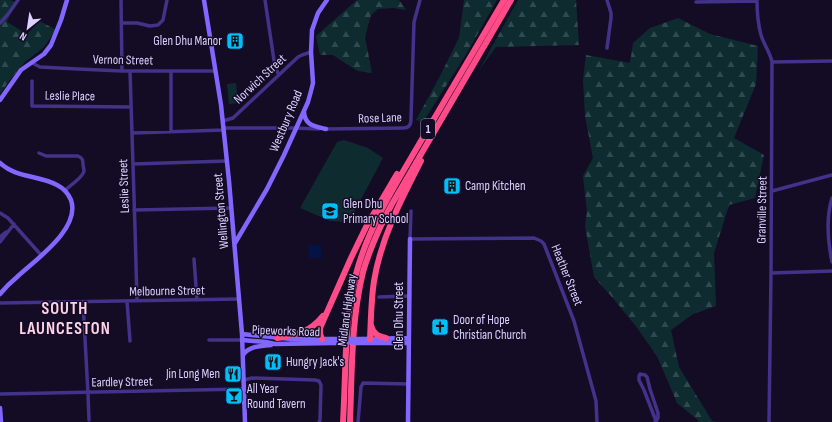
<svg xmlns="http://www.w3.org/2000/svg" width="832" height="422" font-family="'Sofia Sans Condensed',sans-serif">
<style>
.forest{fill:url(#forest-firs)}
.garden{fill:#0e2c30}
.water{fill:#041246}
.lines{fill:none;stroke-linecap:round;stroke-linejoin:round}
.stream{stroke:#041246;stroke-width:1}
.street{stroke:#423289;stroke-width:3.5}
.secondary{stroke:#8167ff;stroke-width:4.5}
.highway{stroke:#ff4b87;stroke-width:6}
.secondary-bridge{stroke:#8167ff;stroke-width:4.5}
.labels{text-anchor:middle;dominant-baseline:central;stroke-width:3;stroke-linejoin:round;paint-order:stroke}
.shield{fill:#140c25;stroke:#a095be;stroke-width:1}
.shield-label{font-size:12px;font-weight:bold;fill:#dcd0ff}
.poi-label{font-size:13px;fill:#dcd0ff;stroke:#140c25;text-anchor:start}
.street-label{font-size:13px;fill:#dcd0ff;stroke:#140c25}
.district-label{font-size:17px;font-weight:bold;letter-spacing:1px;fill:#ffd2e8;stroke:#140c25}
</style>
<defs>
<pattern id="forest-firs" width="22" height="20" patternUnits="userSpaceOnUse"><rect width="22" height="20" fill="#0e2c30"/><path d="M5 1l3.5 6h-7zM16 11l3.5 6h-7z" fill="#304a4f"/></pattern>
</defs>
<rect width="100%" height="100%" fill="#140c25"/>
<path class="forest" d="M0,0H10L15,2L7,22L27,34L40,21L56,30L44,47L25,62L9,81L0,94Z
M357,0H399L406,10L393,8L378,9L371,15L365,37L372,73L358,71L345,63L333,55H320L316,36Z
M464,0H497L467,53L423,122L416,120L439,78L459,38Z
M518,0H576L579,45L496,47L479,70Z
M678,18L710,34L758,46L756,84L734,138L764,155L755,198L729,205L714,253L716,306L693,314L671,330L679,367L712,421L717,422H699L698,420L677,403L657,356L635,325L612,297L594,277L585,226L587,212L583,176L593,158L585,116L583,80L586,55L630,63L633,43L650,28Z"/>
<path class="garden" d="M236,83L238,103L229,104L227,84Z
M344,140L368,148L383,158L349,222L330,221L300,208L337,142Z"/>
<path class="water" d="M308,245H321V258H309Z"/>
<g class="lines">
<path class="stream" d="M116,36H121"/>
<path class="street" d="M121,0L122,71
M265,0L275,67L279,75
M757,0C757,12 758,24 761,35C764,45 770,52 772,62L771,273L769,422
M696,2L757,1
M0,23L9,13L18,0
M121,23H137L150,26L158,25L163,20L167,0
M607,48L611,18V13L607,0
M32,62L34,64L40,67L78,69L122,71H215
M772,62L832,61
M130,71L135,228L137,301
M32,81V106L131,107
M223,121L233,118L298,57L302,55L311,52
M224,128H294L319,129
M325,129L403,128C410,128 411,124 411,118L414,22L420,0
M171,132V71
M132,133L224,130
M39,153L46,156H78C82,158 83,159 83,164C83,166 84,168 84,171C83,177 70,186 65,190
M133,164L227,161
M772,191L832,175
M832,198C826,217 828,242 832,262
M134,210L231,208
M411,211L410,239L534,238L541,241L544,244L574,321L596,401L597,422
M0,213L8,218L41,255
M0,237L6,232
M0,242L14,224
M194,259L197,300
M771,273L832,271
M379,297L410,296
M127,301L130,341
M83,302L88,394L89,420
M0,303L239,299
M209,340H242
M244,380L252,378L315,380L319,381L321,385L320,420L319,422
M0,394L244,389
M358,422L361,387L363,383L409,384
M655,422L658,418V413L650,389L647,377L645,375L640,374L639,376V380L644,390L656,421"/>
<path class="secondary" d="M204,0L221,105L229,181L242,334L245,422
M0,100L21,70L44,54L51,45L61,20L67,0
M304,112C305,126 315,126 326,129
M0,163C16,178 38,175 57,185C63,188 68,193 71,200C81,229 35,260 17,277C11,282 5,288 0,294
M235,243L267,189L284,155L308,102L311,91L313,83L311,52L312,30L318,13L327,0
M242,334L291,339H333
M363,339L409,338
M242,340L266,342L275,344L333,343
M356,343H409
M243,355C249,346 261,346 271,345
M0,408L1,422
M408,422L410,239"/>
<path class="highway" d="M371,325C373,334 378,336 386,338
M277,338C298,334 309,333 323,316
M322,339L320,334V328L351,258L367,225L397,174
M370,339C371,319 371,300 374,281C381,238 401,200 421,161
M343,422C346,374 344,321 356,274C368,228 394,187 418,146C446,98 475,49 504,0
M350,422C352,372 351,321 363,272C370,248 380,226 392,204L511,0"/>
<path class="secondary-bridge" d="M333,339H363
M346,341L356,343
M333,343H348"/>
</g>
<defs>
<symbol id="building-square" viewBox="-11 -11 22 22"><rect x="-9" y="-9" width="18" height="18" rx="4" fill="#00bdfb" stroke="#140c25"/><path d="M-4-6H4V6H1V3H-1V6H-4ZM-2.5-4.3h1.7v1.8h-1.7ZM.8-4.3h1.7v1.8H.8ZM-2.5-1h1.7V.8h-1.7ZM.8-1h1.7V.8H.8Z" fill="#111"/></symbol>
<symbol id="school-square" viewBox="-11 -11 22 22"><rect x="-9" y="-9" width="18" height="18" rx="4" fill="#00bdfb" stroke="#140c25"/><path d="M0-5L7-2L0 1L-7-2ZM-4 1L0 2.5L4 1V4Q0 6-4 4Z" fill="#111"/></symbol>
<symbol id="church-square" viewBox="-11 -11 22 22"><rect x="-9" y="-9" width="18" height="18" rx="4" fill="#00bdfb" stroke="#140c25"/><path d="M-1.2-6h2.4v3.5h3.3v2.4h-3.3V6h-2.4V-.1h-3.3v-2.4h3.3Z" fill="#111"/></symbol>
<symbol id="restaurant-square" viewBox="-11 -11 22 22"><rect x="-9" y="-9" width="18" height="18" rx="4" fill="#00bdfb" stroke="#140c25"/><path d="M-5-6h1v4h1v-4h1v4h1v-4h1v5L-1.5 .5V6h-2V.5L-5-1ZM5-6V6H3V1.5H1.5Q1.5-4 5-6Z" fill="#111"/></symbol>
<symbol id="bar-square" viewBox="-11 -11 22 22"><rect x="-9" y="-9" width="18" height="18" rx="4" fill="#00bdfb" stroke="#140c25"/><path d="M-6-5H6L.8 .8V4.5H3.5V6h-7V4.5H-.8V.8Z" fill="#111"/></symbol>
</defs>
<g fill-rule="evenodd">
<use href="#building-square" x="225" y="31" width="20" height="20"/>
<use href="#building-square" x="442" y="176" width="20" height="20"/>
<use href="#school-square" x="320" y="201" width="20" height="20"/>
<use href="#church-square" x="430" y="317" width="20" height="20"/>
<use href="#restaurant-square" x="263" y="352" width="20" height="20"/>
<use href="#restaurant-square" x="223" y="364" width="20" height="20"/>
<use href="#bar-square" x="224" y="386" width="20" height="20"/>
</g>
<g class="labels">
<rect class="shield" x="421" y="119" width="14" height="20" rx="3"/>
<g class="shield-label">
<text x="428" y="129">1</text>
</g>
<g class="poi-label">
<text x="222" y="41" text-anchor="end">Glen Dhu Manor</text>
<text x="465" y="186">Camp Kitchen</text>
<text x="343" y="204">Glen Dhu<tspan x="343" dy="15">Primary School</tspan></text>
<text x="453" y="320">Door of Hope<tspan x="453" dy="15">Christian Church</tspan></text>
<text x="286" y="362">Hungry Jack's</text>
<text x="220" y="374" text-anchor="end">Jin Long Men</text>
<text x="247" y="389">All Year<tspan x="247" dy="15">Round Tavern</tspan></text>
</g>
<g class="street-label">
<text transform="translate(123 60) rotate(1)">Vernon Street</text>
<text transform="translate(260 79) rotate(-43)">Norwich Street</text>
<text transform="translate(70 96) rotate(1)">Leslie Place</text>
<text transform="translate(380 118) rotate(-2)">Rose Lane</text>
<text transform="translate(286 121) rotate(-67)">Westbury Road</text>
<text transform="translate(124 186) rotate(-92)">Leslie Street</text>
<text transform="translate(762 210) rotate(-89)">Granville Street</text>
<text transform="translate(221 211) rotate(-95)">Wellington Street</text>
<text transform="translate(567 275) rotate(68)">Heather Street</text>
<text transform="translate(167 291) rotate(-1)">Melbourne Street</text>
<text transform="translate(347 310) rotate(-82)">Midland Highway</text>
<text transform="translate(399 316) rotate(-90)">Glen Dhu Street</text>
<text transform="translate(286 331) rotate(2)">Pipeworks Road</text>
<text transform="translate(122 382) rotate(-1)">Eardley Street</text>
</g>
<g class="district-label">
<text x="65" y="309">SOUTH<tspan x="65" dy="20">LAUNCESTON</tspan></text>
</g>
</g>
<g transform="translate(28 28) rotate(210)" stroke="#140c25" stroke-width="3" paint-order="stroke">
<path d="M0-3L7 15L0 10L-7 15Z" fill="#dcd0ff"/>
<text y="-6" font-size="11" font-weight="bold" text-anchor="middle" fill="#dcd0ff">N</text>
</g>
</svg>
